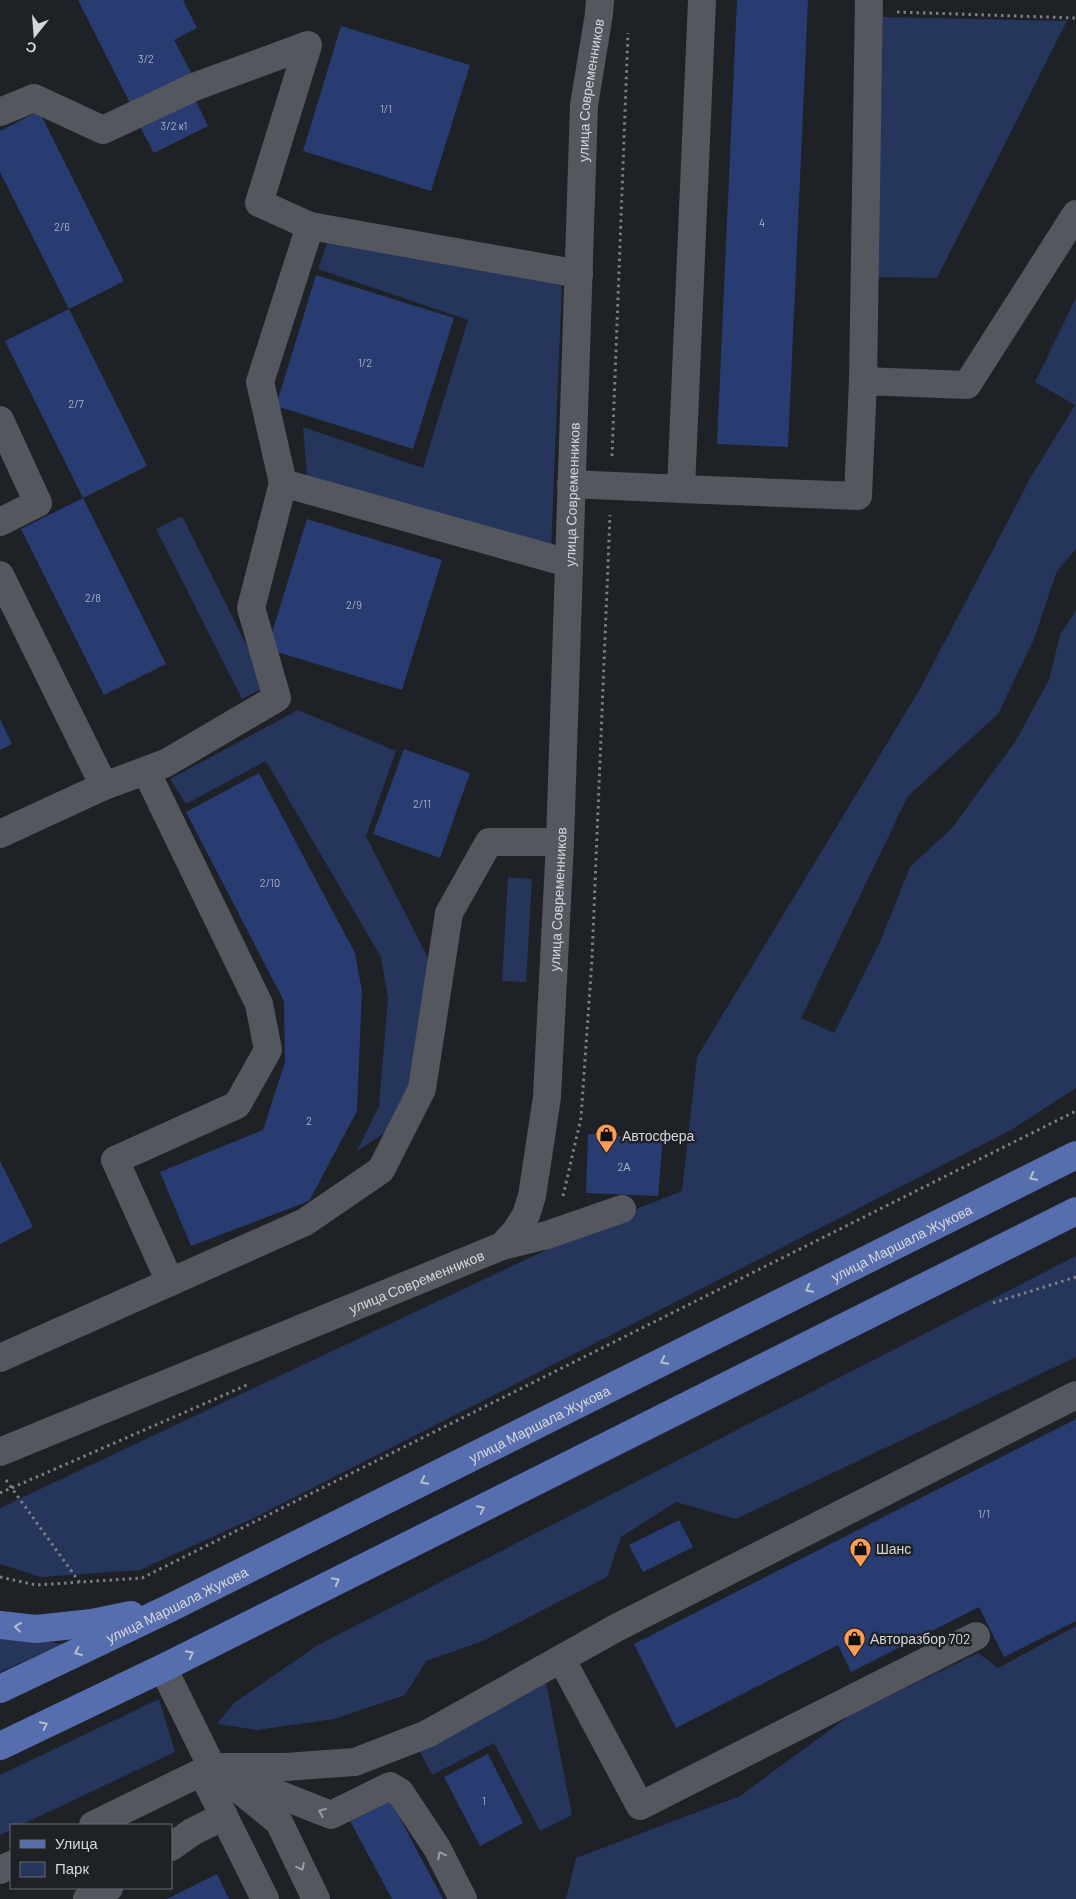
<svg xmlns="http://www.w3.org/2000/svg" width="1076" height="1899" font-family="Barlow,sans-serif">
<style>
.green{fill:#26355c}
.building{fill:#293c72}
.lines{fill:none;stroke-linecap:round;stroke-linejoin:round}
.path{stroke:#7c7e83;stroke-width:3;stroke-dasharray:2.5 4;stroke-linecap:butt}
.minor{stroke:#55575e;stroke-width:28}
.major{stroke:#576eae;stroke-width:28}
.oneway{stroke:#b6bdd0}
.oneway2{stroke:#9b9da3}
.labels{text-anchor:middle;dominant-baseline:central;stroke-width:5;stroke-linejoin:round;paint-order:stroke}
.number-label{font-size:11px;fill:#aab0c1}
.street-label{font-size:14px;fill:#d5d7db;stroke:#1e2126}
.poi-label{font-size:14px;fill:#d5d7db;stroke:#1e2126;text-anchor:start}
</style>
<rect width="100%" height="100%" fill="#1e2126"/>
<path class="green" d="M883,17L1067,21L937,278L877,277Z
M328,241L562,284L551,550L307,477L303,427L423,468L468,320L318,269Z
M1076,298V549L1057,571L1034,639L998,714L908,796L801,1018L834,1033L880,942L910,867L952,828L1015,742L1049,680L1060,635L1076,610V1088L1011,1130L256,1517L140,1570L41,1577L0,1564V1508L544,1251L553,1242L682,1191L697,1057L920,689L1031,477L1075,405L1035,382Z
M182,516L267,686L242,699L156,529Z
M298,710L396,751L366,836L432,966L415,1085L395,1126L357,1151L379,1106L388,998L381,957L266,761L186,804L170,779Z
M508,877L532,879L526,982L502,981Z
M1076,1256V1357L736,1519L676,1502L621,1537L607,1577L483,1641L426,1661L405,1695L334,1719L257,1730L217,1724L234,1703L318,1645Z
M1076,1626V1899H566L576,1858L740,1796L853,1713L978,1653L998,1668Z
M0,1634L62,1644L0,1672Z
M546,1682L572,1815L540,1831L494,1743L432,1775L418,1748Z
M159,1699L175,1752L21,1825H11V1830L0,1835V1775Z"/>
<path class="building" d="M78,0H183L197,28L174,40L193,76L132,107Z
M737,0H808L788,447L717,444Z
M341,26L470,65L431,191L303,151Z
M194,97L208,126L154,153L139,125Z
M39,111L124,281L69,309L0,172V131Z
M316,275L454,318L413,449L276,406Z
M69,309L147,466L83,498L5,341Z
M83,498L166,664L104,695L21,529Z
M307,519L442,560L402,690L267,649Z
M0,719L12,744L0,750Z
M404,749L470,773L440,858L373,834Z
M259,773L355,953L362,991L357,1111L309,1201L191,1246L160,1172L263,1130L285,1062L284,1001L186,812Z
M588,1134L663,1139L658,1196L586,1193Z
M0,1161L33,1227L0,1244Z
M1076,1419V1621L1004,1657L979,1607L851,1672L838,1645L676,1728L634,1644Z
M679,1520L693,1547L643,1572L629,1545Z
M488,1754L523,1823L480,1846L444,1777Z
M390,1800L443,1899H392L350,1821Z
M217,1874L229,1899H167Z"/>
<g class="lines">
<path class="path" d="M897,12L1076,18
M612,456L628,33
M563,1196L581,1118L592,959L610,515
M993,1303L1076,1277
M6,1480L80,1583
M0,1493L247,1385
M0,1577L36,1585L142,1578L1076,1111"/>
<g class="minor">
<path d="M0,112L34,98L103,130L194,87L308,45L259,203L310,226"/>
<path d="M863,381L869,0"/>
<path d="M0,420L38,503L0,522"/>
<path d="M283,483L260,382L310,226L579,274"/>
<path d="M571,484L681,489L702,0"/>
<path d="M681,489L858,496L863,381L967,385L1076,214"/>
<path d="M0,575L104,786L166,763L277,698L251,608L283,483L568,563"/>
<path d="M146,771L259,1004L268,1050L237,1105L115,1160L170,1282"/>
<path d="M0,834L104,786"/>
<path d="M502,1246L547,1235L622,1209"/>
<path d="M0,1358L305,1222L381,1170L422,1089L449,913L489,842H560"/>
<path id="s1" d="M0,1452L502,1246L516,1231L526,1215L532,1196L547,1097L560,842L584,105L599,14L600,0"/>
<path d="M562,1660L640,1806L976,1636"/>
<path d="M163,1668L212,1767L279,1822L316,1899"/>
<path d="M202,1772L265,1899"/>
<path d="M225,1773L331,1815L390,1786L400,1792L437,1848L463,1899"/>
<path d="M93,1825L212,1767H285L355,1762L427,1734L616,1628L1076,1395"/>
<path d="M171,1847L192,1832L224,1816"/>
<path d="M0,1870L11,1865"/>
<path d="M87,1899L109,1888"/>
</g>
<g class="major">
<path d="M0,1625L36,1629L92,1623L131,1615"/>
<path id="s2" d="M0,1689L170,1608L1076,1155"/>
<path d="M0,1746L163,1668L1076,1211"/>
</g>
</g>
<defs><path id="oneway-chevron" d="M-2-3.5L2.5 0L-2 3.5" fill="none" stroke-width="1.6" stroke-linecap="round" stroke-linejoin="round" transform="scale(1.25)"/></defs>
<g class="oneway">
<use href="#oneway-chevron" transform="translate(1033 1177) rotate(153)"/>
<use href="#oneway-chevron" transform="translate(809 1289) rotate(153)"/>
<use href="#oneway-chevron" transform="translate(664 1361) rotate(153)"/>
<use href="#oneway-chevron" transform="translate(424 1481) rotate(153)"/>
<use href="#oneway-chevron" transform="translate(481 1509) rotate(-27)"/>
<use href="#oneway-chevron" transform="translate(336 1581) rotate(-27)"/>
<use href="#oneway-chevron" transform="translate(18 1627) rotate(-174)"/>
<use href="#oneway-chevron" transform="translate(78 1652) rotate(155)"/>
<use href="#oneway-chevron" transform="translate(190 1654) rotate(-27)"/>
<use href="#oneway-chevron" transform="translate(44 1725) rotate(-26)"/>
</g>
<g class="oneway2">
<use href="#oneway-chevron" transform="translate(322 1812) rotate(-158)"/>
<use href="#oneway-chevron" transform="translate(441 1855) rotate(-117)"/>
<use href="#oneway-chevron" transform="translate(301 1867) rotate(64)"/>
</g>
<defs>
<symbol id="shop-pin" viewBox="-11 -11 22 30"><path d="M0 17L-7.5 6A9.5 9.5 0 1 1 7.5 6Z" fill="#fc9d53" stroke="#1e2126"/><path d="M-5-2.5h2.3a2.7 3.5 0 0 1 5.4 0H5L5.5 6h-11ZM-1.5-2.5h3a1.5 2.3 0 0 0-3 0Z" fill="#111"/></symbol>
</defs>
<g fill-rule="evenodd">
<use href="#shop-pin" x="594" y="1122" width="25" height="34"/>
<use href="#shop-pin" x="848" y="1536" width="25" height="34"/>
<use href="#shop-pin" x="842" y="1626" width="25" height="34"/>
</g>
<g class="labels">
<g class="number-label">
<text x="146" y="58">3/2</text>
<text x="386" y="108">1/1</text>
<text x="174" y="125">3/2 к1</text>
<text x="762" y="222">4</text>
<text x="62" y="226">2/6</text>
<text x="365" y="362">1/2</text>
<text x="76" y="403">2/7</text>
<text x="93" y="597">2/8</text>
<text x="354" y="604">2/9</text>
<text x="422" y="803">2/11</text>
<text x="270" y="882">2/10</text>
<text x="309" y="1120">2</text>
<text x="624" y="1166">2А</text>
<text x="984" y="1513">1/1</text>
<text x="484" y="1800">1</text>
</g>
<g class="street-label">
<text stroke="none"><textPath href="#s1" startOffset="1710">улица Современников</textPath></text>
<text stroke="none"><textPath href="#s1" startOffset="1305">улица Современников</textPath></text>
<text stroke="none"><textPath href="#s1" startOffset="900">улица Современников</textPath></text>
<text stroke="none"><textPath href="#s2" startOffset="1006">улица Маршала Жукова</textPath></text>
<text stroke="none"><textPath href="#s1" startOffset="450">улица Современников</textPath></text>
<text stroke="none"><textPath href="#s2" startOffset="601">улица Маршала Жукова</textPath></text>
<text stroke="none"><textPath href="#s2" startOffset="196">улица Маршала Жукова</textPath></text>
</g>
<g class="poi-label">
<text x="622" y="1135">Автосфера</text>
<text x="876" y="1548">Шанс</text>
<text x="870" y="1638">Авторазбор 702</text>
</g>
</g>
<rect x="10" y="1824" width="162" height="65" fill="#1e2126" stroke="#676a6e"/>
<rect x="20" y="1840" width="25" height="8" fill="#576eae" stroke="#676a6e"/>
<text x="55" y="1849" font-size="15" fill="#d5d7db">Улица</text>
<rect x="20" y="1862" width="25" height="15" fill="#26355c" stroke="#676a6e"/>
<text x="55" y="1874" font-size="15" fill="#d5d7db">Парк</text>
<g transform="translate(35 35) rotate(197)" stroke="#1e2126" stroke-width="4" paint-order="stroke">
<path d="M0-4L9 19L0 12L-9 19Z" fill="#d5d7db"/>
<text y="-8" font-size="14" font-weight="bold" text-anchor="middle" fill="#d5d7db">С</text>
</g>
</svg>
